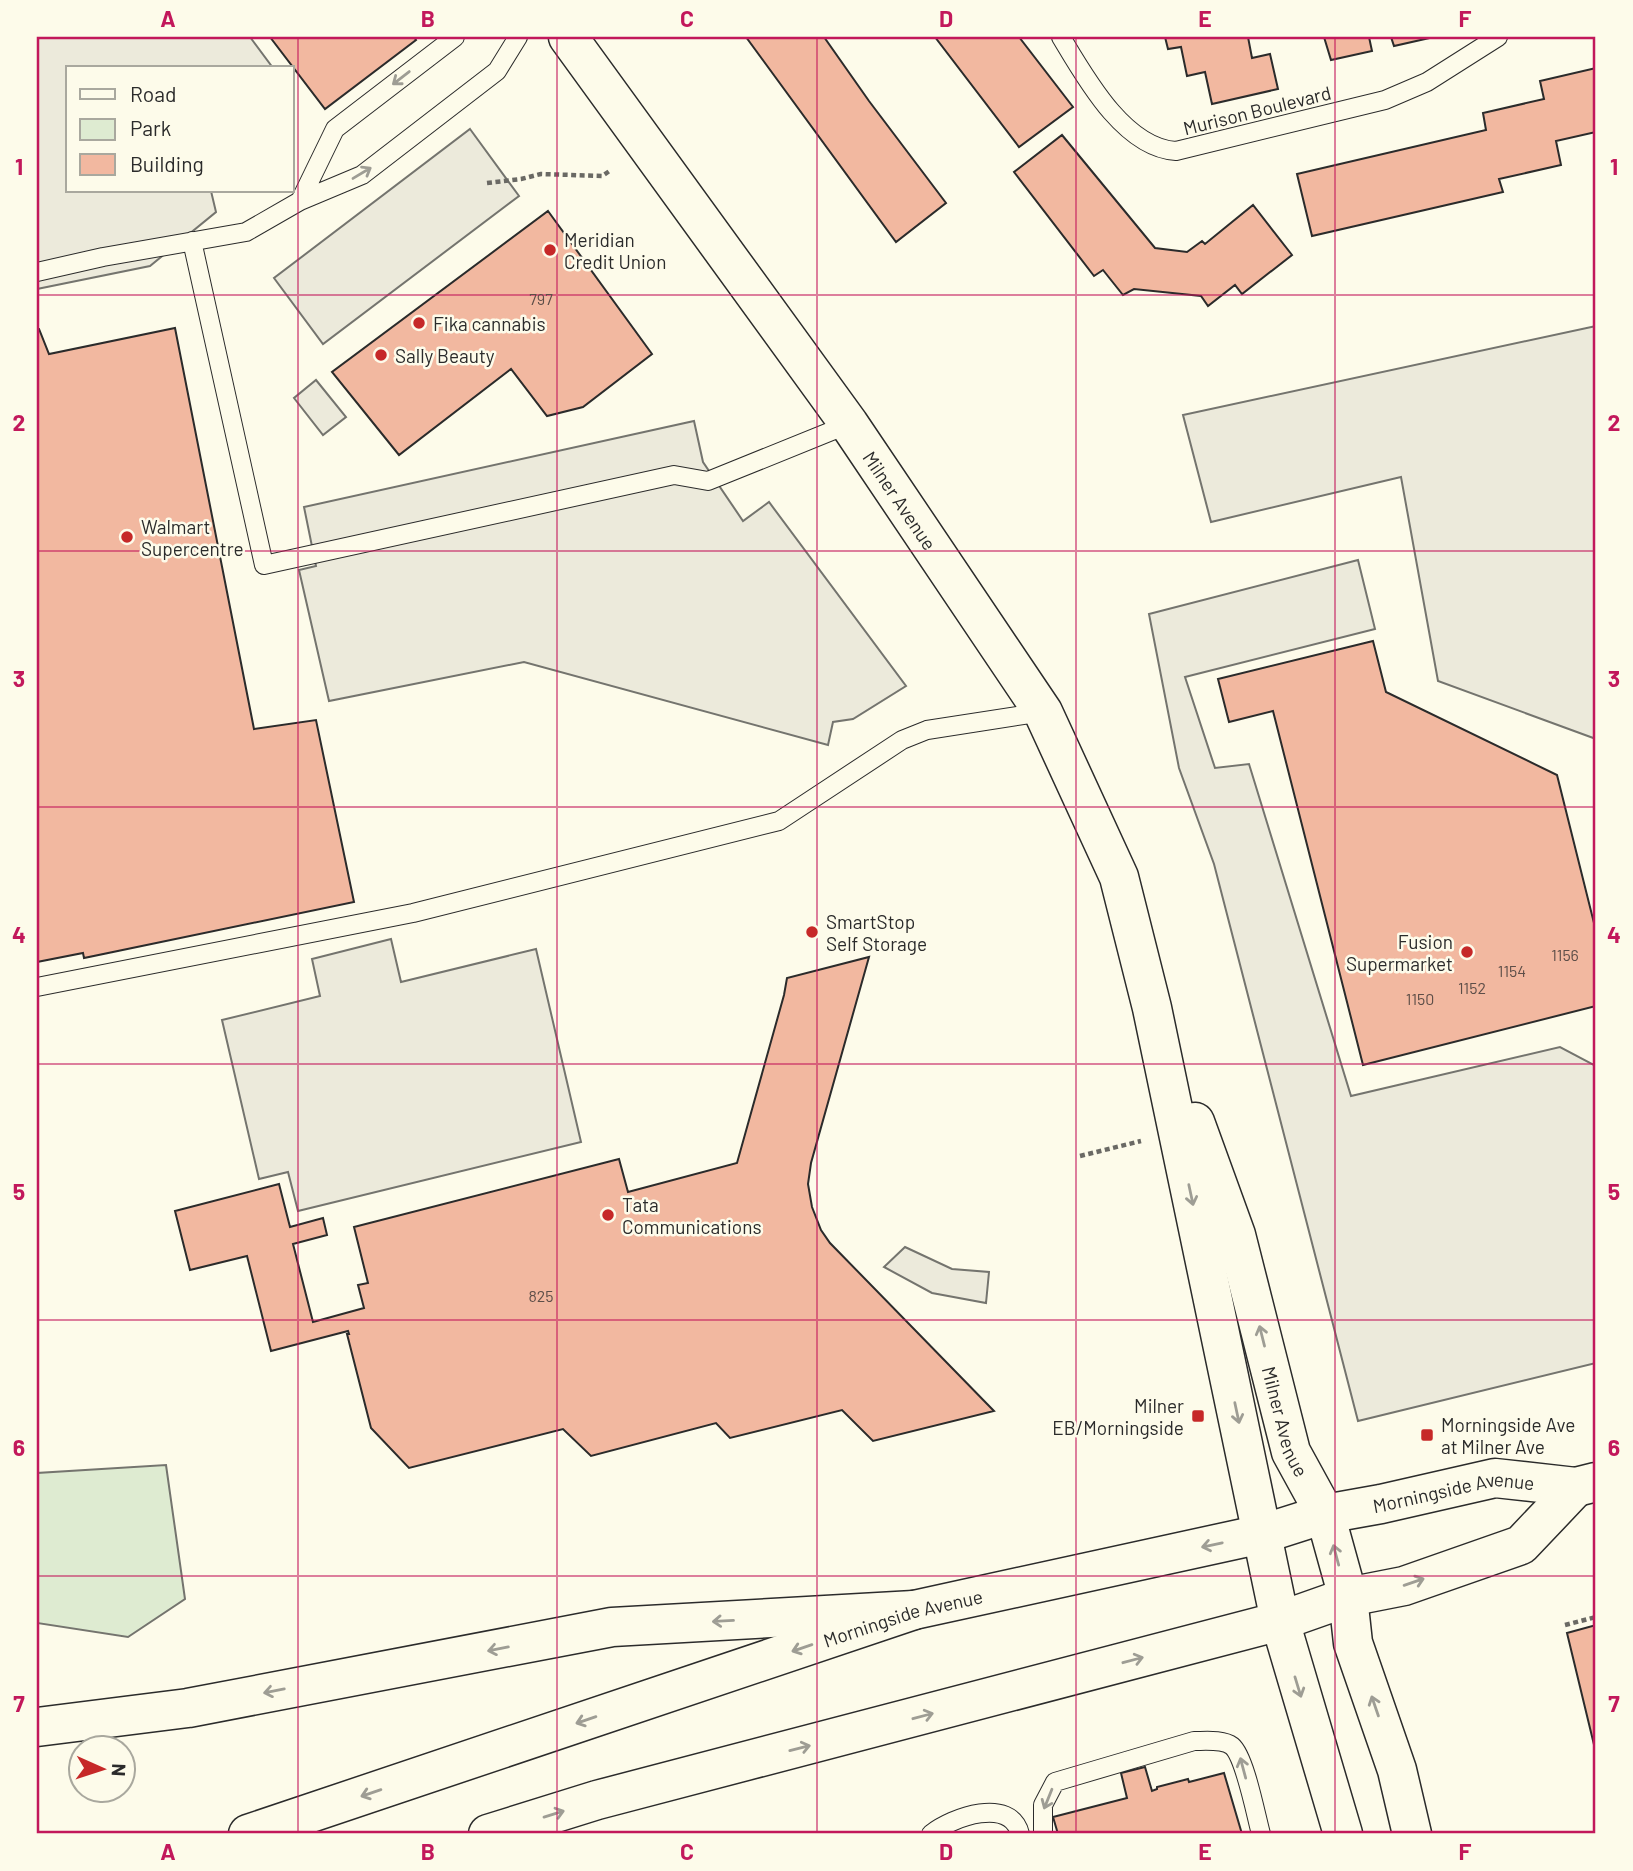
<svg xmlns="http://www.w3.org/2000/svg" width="1633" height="1871" font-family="Barlow,sans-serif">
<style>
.green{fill:#deebd1;stroke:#74746e;stroke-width:2}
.parking{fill:#eceadb;stroke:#74746e;stroke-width:2}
.building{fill:#f2b8a0;stroke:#2b2b2b;stroke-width:2}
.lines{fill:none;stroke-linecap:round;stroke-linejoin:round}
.lane-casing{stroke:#2b2b2b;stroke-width:20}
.secondary-casing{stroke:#2b2b2b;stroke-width:41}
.highway-casing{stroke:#2b2b2b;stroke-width:41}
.path{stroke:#6a6964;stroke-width:4.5;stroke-dasharray:5 3.5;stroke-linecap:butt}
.lane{stroke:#fdfbea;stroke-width:18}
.secondary{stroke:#fdfbea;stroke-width:38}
.highway{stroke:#fdfbea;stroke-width:38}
.oneway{stroke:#9e9d94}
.grid{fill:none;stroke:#c2185b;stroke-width:2;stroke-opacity:0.55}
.poi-dot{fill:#c62828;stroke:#fdfbea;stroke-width:2.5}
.labels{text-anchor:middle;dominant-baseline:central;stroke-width:5;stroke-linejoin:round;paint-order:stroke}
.number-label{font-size:16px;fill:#5d4e48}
.street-label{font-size:19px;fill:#2b2b2b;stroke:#fdfbea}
.poi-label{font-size:19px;fill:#2b2b2b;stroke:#fdfbea;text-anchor:start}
.neatline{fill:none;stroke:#c2185b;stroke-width:2.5}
.grid-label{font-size:23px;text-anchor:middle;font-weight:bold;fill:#c2185b}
</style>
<rect width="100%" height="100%" fill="#fdfbea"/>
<path class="green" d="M166,1465L185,1599L128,1637L37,1623V1473Z"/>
<path class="parking" d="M37,37H250L273,68H68V191H211L216,212L150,266L37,289Z
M470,129L519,196L323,344L274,278Z
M1596,326V739L1438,681L1401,477L1211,522L1183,415Z
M316,380L346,417L323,435L294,398Z
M694,421L703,462L743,521L769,502L906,686L853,719L833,722L828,745L524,662L329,701L299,570L316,566L304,507Z
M1358,560L1375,629L1185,677L1215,768L1249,764L1351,1096L1560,1047L1596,1066V1363L1358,1421L1214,864L1179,768L1149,614Z
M391,939L401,982L536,949L581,1142L298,1211L288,1172L259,1179L222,1020L320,996L312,959Z
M905,1247L952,1269L989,1272L986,1303L932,1293L884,1267Z"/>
<path class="building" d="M270,37H414L416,40L325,109Z
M746,37H824L869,101L946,203L896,242Z
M935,37H1019L1073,107L1019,147Z
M1165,37H1248L1252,58L1270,54L1278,89L1212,104L1205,72L1187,76L1181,47L1168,49Z
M1324,37H1369L1372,51L1331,60Z
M1391,37H1434L1394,46Z
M1596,68V132L1556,141L1561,165L1499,179L1503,192L1312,236L1297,174L1486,130L1483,113L1544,99L1540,81Z
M1062,135L1155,248L1187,252L1202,241L1205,244L1253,205L1292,255L1242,294L1235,285L1208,306L1201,296L1134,289L1123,295L1103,270L1094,276L1014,172Z
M548,211L652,354L583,407L547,416L511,369L399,455L332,372Z
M175,328L254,729L316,720L354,902L84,958L83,953L37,962V329H39L49,354Z
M1373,641L1386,692L1557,775L1596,931V1006L1363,1065L1273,711L1229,722L1218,679Z
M869,957L811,1163L808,1184L812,1207L821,1230L830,1243L994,1411L873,1441L842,1410L730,1438L716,1423L591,1456L563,1429L409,1468L371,1428L347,1334H349L348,1331L271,1351L247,1256L190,1270L175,1211L279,1184L290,1227L323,1218L327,1235L293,1244L313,1322L364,1308L358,1285L368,1283L354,1227L619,1159L628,1192L737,1163L784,995L787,978Z
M1596,1625V1753L1567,1633Z
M1145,1767L1152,1791L1157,1789V1787L1188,1779L1189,1782L1224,1773L1242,1834H1058L1053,1817L1127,1798L1121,1773Z"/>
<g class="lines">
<defs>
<path id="lane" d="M1061,37C1085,77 1124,148 1176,151L1385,100L1427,82L1498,37
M300,201L335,129L455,37
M192,241L264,565L674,475L708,481L849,424
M37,272L103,257L246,232L300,201L362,175L497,71L518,37
M37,987L413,913L779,821L902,740L927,730L1043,712
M931,1834C952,1817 1011,1796 1020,1834
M1043,1834V1805L1055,1782L1194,1741C1205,1741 1223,1739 1232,1746C1245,1757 1256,1816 1261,1834"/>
<g id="secondary">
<path id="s1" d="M568,37L849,424L1043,712L1119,877L1152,1008L1280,1621L1343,1834"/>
<path id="s2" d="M1195,1122L1236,1235L1291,1452L1325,1514L1348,1597L1353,1643L1397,1770L1412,1834"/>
<path id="s3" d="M248,1834L914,1610L1262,1534L1325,1514L1381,1504L1495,1478L1576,1487L1596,1482"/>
<path d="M488,1834L597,1800L1280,1621L1348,1597L1404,1586L1521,1545L1576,1487"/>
</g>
<path id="highway" d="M37,1727L188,1708L612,1627L914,1610"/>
</defs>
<use href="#lane" class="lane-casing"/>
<use href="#secondary" class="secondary-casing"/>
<use href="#highway" class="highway-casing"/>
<path class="path" d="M487,183L521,179L541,174L602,176L611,170
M1080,1156L1141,1141
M1565,1625L1596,1617"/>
<use href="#lane" class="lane"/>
<use href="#secondary" class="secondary"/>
<use href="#highway" class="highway"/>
</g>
<defs><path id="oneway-shaft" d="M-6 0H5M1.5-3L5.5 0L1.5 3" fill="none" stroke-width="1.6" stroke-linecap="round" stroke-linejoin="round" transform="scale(1.75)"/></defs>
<g class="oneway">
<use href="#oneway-shaft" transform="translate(401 78) rotate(142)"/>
<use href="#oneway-shaft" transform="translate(362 173) rotate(-31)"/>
<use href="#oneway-shaft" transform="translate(1191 1195) rotate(78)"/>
<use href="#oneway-shaft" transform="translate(1262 1336) rotate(-104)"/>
<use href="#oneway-shaft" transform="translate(1237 1413) rotate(78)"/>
<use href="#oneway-shaft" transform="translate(1212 1545) rotate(168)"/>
<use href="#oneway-shaft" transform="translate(1336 1555) rotate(-105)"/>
<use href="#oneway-shaft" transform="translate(1414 1582) rotate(-19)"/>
<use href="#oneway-shaft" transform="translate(723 1621) rotate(177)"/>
<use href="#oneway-shaft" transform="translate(802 1648) rotate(161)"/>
<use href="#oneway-shaft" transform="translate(498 1649) rotate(169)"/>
<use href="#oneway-shaft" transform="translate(1133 1660) rotate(-15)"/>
<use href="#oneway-shaft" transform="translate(1298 1687) rotate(73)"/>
<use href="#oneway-shaft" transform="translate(274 1691) rotate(169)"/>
<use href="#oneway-shaft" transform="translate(1375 1706) rotate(-109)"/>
<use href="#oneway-shaft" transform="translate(923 1716) rotate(-15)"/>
<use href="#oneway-shaft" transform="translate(586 1720) rotate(161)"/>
<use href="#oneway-shaft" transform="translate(800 1748) rotate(-14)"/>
<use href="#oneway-shaft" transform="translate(1243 1768) rotate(-105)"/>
<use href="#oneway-shaft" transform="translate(371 1793) rotate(161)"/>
<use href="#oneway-shaft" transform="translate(1048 1799) rotate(112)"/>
<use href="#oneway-shaft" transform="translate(554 1814) rotate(-17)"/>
</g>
<path class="grid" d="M298,37V1834M557,37V1834M817,37V1834M1076,37V1834M1335,37V1834M37,295H1596M37,551H1596M37,807H1596M37,1064H1596M37,1320H1596M37,1576H1596"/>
<g class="poi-dot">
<circle cx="550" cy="250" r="7"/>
<circle cx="419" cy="323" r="7"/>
<circle cx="381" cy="355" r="7"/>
<circle cx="127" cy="537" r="7"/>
<circle cx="812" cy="932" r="7"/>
<circle cx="1467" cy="952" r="7"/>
<circle cx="608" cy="1215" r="7"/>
<rect x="1191" y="1409" width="14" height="14" rx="3.5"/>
<rect x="1420" y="1428" width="14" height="14" rx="3.5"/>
</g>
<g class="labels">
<g class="number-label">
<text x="541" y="298">797</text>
<text x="1565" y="954">1156</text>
<text x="1512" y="970">1154</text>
<text x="1472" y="987">1152</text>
<text x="1420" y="998">1150</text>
<text x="541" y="1295">825</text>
</g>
<g class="street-label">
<text transform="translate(1257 110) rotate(-14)">Murison Boulevard</text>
<text stroke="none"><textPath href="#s1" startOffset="570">Milner Avenue</textPath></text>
<text stroke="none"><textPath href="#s2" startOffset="313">Milner Avenue</textPath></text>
<text stroke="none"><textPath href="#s3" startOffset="1256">Morningside Avenue</textPath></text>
<text stroke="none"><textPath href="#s3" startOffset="690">Morningside Avenue</textPath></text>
</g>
<g class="poi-label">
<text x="564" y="239">Meridian<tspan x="564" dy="22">Credit Union</tspan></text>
<text x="433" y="323">Fika cannabis</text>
<text x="395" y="355">Sally Beauty</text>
<text x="141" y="526">Walmart<tspan x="141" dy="22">Supercentre</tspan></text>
<text x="826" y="921">SmartStop<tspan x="826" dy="22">Self Storage</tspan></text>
<text x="1453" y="941" text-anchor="end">Fusion<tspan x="1453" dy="22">Supermarket</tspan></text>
<text x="622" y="1204">Tata<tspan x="622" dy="22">Communications</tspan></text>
<text x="1184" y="1405" text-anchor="end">Milner<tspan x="1184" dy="22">EB/Morningside</tspan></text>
<text x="1441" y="1424">Morningside Ave<tspan x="1441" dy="22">at Milner Ave</tspan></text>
</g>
</g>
<rect width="1633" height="1871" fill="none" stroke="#fdfbea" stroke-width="77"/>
<rect x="66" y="66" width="228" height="126" fill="#fdfbea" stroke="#a9a89e" stroke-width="2"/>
<rect x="80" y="89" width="35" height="10" fill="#fdfbea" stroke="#a9a89e" stroke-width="2"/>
<text x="130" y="102" font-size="21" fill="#2b2b2b">Road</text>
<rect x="80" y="119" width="35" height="21" fill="#deebd1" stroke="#a9a89e" stroke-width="2"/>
<text x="130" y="136" font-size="21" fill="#2b2b2b">Park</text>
<rect x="80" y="154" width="35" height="21" fill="#f2b8a0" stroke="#a9a89e" stroke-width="2"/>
<text x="130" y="172" font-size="21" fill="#2b2b2b">Building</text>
<g transform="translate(102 1769) rotate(93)"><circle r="33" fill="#fdfbea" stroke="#a9a89e" stroke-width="2"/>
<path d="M0-5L12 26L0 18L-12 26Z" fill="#c62828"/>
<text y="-10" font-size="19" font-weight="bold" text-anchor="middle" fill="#2b2b2b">N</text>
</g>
<rect x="38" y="38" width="1556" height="1794" class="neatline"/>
<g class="grid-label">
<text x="168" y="27">A</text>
<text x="428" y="27">B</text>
<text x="687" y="27">C</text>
<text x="946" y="27">D</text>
<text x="1205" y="27">E</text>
<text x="1465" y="27">F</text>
<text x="19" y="175">1</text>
<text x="1614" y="175">1</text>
<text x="19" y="431">2</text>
<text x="1614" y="431">2</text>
<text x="19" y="687">3</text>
<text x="1614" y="687">3</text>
<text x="19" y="943">4</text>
<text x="1614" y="943">4</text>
<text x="19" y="1200">5</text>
<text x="1614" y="1200">5</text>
<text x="19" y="1456">6</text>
<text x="1614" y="1456">6</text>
<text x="19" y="1712">7</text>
<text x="1614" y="1712">7</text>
<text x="168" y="1860">A</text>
<text x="428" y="1860">B</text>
<text x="687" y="1860">C</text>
<text x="946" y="1860">D</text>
<text x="1205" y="1860">E</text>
<text x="1465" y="1860">F</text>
</g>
</svg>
